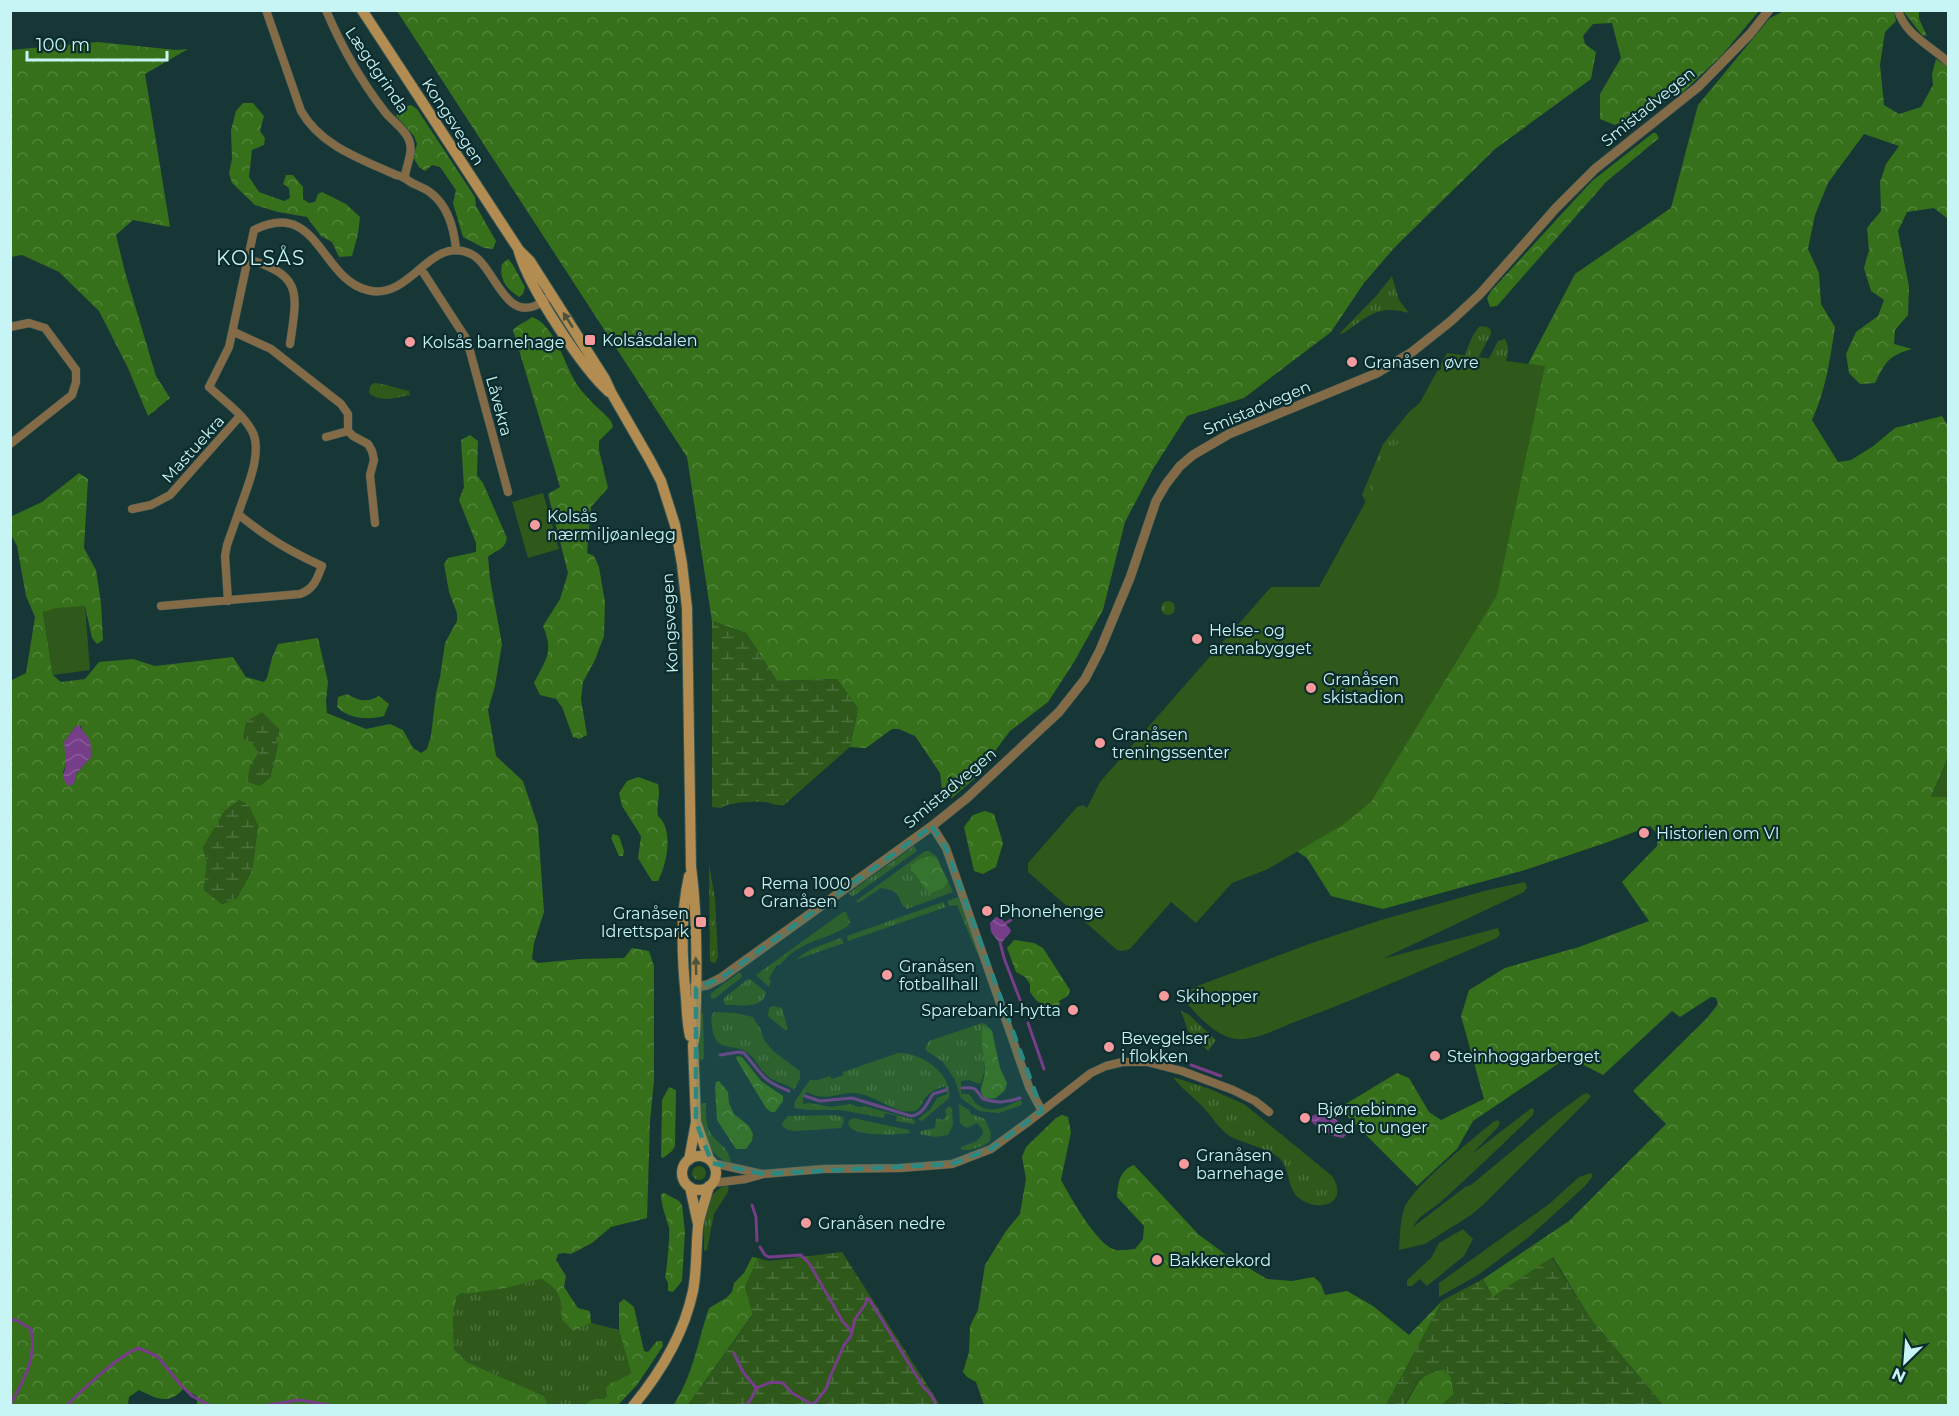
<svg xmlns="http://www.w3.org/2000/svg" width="1959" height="1416" font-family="Montserrat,sans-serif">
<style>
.grass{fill:url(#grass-tufts)}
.forest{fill:url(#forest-crowns);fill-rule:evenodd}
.wetland{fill:url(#wetland-marsh)}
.pitch{fill:#2e591a}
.water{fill:url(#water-waves)}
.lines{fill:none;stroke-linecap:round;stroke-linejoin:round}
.stream{stroke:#763d89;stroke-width:3}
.minor-casing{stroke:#335454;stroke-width:9}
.tertiary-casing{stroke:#335454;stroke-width:10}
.secondary-casing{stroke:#335454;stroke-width:12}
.minor{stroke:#836b48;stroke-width:8}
.tertiary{stroke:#836b48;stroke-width:9}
.secondary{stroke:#b28c51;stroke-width:10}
.oneway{fill:#4e523b}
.marked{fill:#2b8982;fill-opacity:0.2;stroke:#2b8982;stroke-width:4.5;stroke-dasharray:12 8;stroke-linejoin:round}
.poi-dot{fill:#f59b9e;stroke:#0c2b2c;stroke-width:2}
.labels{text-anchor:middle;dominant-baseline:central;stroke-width:4.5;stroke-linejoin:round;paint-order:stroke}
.street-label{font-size:16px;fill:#c7f4f4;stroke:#0c2b2c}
.poi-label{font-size:16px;fill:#c7f4f4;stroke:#0c2b2c;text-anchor:start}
.quarter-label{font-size:20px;letter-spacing:1.5px;fill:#c7f4f4;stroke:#0c2b2c}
</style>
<defs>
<pattern id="grass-tufts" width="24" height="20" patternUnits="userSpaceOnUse" patternTransform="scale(1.5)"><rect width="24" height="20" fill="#2e591a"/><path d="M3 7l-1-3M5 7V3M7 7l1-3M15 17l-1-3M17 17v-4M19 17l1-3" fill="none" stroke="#4b713c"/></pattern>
<pattern id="forest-crowns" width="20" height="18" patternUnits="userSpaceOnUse" patternTransform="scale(1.5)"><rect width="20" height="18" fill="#37701a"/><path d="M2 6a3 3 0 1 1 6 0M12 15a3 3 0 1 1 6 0" fill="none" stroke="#52853c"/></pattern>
<pattern id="wetland-marsh" width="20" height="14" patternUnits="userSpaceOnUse" patternTransform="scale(1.5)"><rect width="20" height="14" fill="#2e591a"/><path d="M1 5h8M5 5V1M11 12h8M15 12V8" fill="none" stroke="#4b713c"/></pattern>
<pattern id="water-waves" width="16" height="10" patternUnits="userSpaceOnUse" patternTransform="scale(1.5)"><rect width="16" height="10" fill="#763d89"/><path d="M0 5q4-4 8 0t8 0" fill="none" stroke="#885a9a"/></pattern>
</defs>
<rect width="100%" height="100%" fill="#173636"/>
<path class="grass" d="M1392,276L1399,300L1409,313C1379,304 1368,316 1344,333L1339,334L1377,295Z
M1480,326L1487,327L1491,330V334L1476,362L1484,368L1498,341L1505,339C1513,353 1504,364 1498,376L1464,359C1468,347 1471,335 1480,326Z
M374,383C383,383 399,389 409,391L410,395C397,398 380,403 369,393L370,386Z
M1429,395L1362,560L1316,599L1367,504L1362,495L1383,444L1409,412Z
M1161 608a7 7 0 1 1 14 0a7 7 0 1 1-14 0Z
M1948,757V797L1931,798Z
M914,846L917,851L852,897L849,893Z
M925,851H929L937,857L953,892L907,909C895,901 905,891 881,888L858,903L856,901Z
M709,864L715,899L718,956L716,962L713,963L710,961Z
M958,897L978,952L977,953L957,905L949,906L947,901Z
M943,902L946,907L848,941L847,936Z
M843,912H846L850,922L848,926C823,942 801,939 780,965H777L769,978L771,981L769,987L756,975Z
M841,938L844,943L795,960L811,949Z
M740,972L742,977L714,999L711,998V993Z
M748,979H750L766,992C764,1009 740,1005 726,1005L724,1003V998Z
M773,1006L782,1008L788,1030H785L768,1016L769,1008Z
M1181,1011L1188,1014L1216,1040L1208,1051L1188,1031Z
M714,1012L734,1013L753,1017L761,1030L764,1040L773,1051L800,1071V1079L794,1090C788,1084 778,1083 770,1078C760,1072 757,1060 748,1053C735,1042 714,1055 712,1025C711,1019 711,1016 714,1012Z
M699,1013H703L704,1058L702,1061L699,1058Z
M982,1023L986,1024L988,1027L982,1029C981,1035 983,1038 984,1044C985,1056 986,1073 980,1084L969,1080L961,1081V1094H969C972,1097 973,1102 978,1105C992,1115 1007,1106 1020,1100L1022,1102V1105L999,1113L979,1111L961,1098L955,1080L943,1062L927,1051L925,1048L929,1041Z
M898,1053C920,1051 953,1074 949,1098L922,1121L918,1119L930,1110L937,1098L947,1094L945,1086C937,1089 931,1091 925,1098C922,1102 920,1110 914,1111C899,1115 876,1097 861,1094C840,1089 829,1104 807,1092L803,1097V1104L809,1103L831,1107L850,1104L859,1107L864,1106L915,1120L914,1124L896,1121L897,1116L885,1113L884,1118L841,1110H809L794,1108L795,1101L810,1080H818L830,1076L832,1079L843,1075V1072Z
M1173,1077L1210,1089L1244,1104L1332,1176C1350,1203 1319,1214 1299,1198C1286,1188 1291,1167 1278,1157C1265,1147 1245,1144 1231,1137C1219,1130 1212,1116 1202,1106C1193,1097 1181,1088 1173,1077Z
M706,1103C706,1113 705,1123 710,1132C718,1146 729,1145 731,1164C705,1155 702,1128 700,1104Z
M959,1104L969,1110L971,1114L985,1119L991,1133L990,1141C983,1147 970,1151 961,1150V1147L977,1141L983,1134L982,1129L977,1123C970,1125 969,1132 960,1123Z
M949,1106L952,1108L953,1125L948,1135L934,1137L920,1134L921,1131L935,1128L936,1118L943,1120L946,1116L945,1110Z
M834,1115L843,1117L844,1121L841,1128L796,1131L788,1130L782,1126L783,1122L788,1116Z
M853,1118L909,1130L910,1133C897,1135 856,1137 849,1126L848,1122Z
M692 1173a7 7 0 1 1 14 0a7 7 0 1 1-14 0Z
M729,1184L728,1192L714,1214L707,1250L704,1251C704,1227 701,1192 729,1184Z
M541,1279C560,1289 562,1300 562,1320L573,1331L591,1323L619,1330L631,1373L617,1381L604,1399L589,1401L585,1405H548L544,1396L467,1362L454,1349L453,1314L457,1296L462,1293L468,1294L507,1288Z"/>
<path class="forest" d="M397,11H1759L1722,55L1682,93L1615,125L1600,119V94L1621,58L1612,23L1593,24L1583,36L1585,44L1596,52L1591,79L1495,149L1395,247L1364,283L1331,332L1244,398L1187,416L1153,469L1125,522L1103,610L1074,662L1048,702L1010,731L974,779L952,798L943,796L940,773L915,736L899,729H892L866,748L850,747L858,709L837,679L777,681L746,633L712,621L687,457Z
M1784,11H1894L1896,21L1885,32L1880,65L1884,105L1899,114L1921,107L1933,85L1932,74L1936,59L1948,67V157C1946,164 1948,207 1948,219L1934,208L1907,212L1898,231L1909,286L1908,315L1895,330L1894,344L1912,349C1888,356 1886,361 1875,383L1860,384L1849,373L1846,354L1856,332L1878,316L1884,300L1871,291L1864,268L1869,250L1867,228L1881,211L1880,182L1886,164L1899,146L1864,134L1828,183L1815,215L1808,249L1819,273L1821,304L1835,327C1830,359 1826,390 1812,420L1838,462L1851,460L1872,447L1895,428L1942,416L1948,426V757L1931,797H1948V1405H1663L1590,1318L1553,1257L1493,1297L1483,1279L1569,1221L1666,1124L1633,1091L1707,1018L1718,1004L1716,998L1711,997L1680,1017L1672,1011L1603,1075L1568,1057L1473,1121L1457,1149L1417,1186L1344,1113V1105L1397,1073L1409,1078L1429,1112L1441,1120L1484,1099L1461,1016L1469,990L1505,968L1579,947L1649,921L1622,882L1657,846L1658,835L1650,826L1608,842L1525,870L1383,909L1331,896L1307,858L1280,840L1575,274L1671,208L1698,105L1770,18Z
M1903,11H1919V19L1927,36L1922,35Z
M98,42L176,50L188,49L145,74L170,227L133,220L116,235L125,272L156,376L170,398L148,416L128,368L99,311L59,272L22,255L11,257V50Z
M243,103H253L264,116L260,131L265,138L264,145L252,150L249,177L259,192L284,201L290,198L289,188L283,184L286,175H293L303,187V199L309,203L315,202L318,194L322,192L346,204L360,217L358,234L352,256L339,257L332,242L321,236L307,217L278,212L255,205L232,183L229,173L232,159L231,130L236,111Z
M411,105L417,109L475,197L476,206L496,241L493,249L484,248L463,237L453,203L456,190L440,167L432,165L425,171L419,167L413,157L417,144L414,136L396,116L402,107Z
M1653,133H1656L1659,138L1606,182L1497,306L1490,307L1487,298L1491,291L1592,181Z
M508,259C513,263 521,280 525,287L523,294L519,297C507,289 499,280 502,264Z
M532,317C556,325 565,368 578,386C587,399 600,409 611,421L613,427L599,441V450L608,488L591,507L587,553L594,556L599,567L605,602L604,636L595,660L583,682L581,699L587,735L579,739L573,737L562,707L556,699L540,695L534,683C546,659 554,652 543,626L560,599L568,573L548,494L560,487L513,330C517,325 526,322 532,317Z
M470,435L478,441L477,475L483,483L507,538C504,551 497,549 488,557L490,579L502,644L495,686L488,710L496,756L523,781L538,826L544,912L534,943L532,959L538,963L580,959L624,958L632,948L649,951L654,966V1081L650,1121L647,1218L611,1227L592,1243L571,1254L563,1253L558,1254L556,1260L566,1276L564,1287L578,1308L590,1311L591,1323L573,1331L562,1320C562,1300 560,1289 541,1279L507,1288L468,1294L462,1293L457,1296L453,1314L454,1349L467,1362L544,1396L548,1405L197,1406V1396L183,1389C169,1406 155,1398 139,1390L129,1397L128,1405H11L10,681L26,673L35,617L26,596L17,546L11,535L10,517L42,502L79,473L88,479L84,548L96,570L101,603L103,640L97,644L92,638L85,606L43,612L53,675L61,682L85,679L99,662L133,659L155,666L233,657L246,677L264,682L267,678L272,658L278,644L318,638L328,682L326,701L327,713L366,729L390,724L403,730L413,748L421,753L427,749L431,736L436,693L440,677L445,643L457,621V613L449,592L444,564L448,558L476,552V543L459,500L464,487L461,440ZM247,721L279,729L277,749L270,778L250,766L259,753L254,745L243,737ZM81,726L91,757L76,774L63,773L66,763L67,738L75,727ZM258,825L252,870L237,898L222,904L204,890L207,863L203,847Z
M347,694C360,701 366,703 379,696L389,704L384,716C369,720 348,719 337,707L338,697Z
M638,777L658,784C661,796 656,805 658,816C674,829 667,864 658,881H652L638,858L641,836L622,806L619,793L627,781Z
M985,811L994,814L1003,843L996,867L983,874L974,871L964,827L973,815Z
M613,834L619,836L624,851L623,856H619L611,838Z
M930,856L937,859L948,882L942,889L930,893C920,886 920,877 911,870V865L920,859Z
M1014,940L1034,943L1043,948L1070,990L1068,996L1059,1001L1061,1012L1055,1015L1036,1000L1030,992V984L1025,977L1016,972L1007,948Z
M988,1027L992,1031L1000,1068L1007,1083L1005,1090L996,1098L985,1099C978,1090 982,1087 984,1077C987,1063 980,1041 982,1029Z
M738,1056L742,1057L761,1081L783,1096V1101L775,1112H771L766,1108L737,1060L736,1057Z
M719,1081L728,1092L729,1103L734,1114L749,1126L753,1134L752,1141L746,1149H736L717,1120L715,1087L716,1082Z
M669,1087L676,1090L675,1146L672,1151L663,1158L661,1157L662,1100Z
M1062,1115L1068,1117L1071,1132L1061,1180C1070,1196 1097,1246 1116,1250C1122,1251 1129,1249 1135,1249L1143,1239L1144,1226L1117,1197C1118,1184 1119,1170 1134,1165L1198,1234L1225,1254L1267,1279L1292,1281L1314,1277L1321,1284L1325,1295L1347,1291L1373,1306L1409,1335L1443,1300L1386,1405H984L976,1382L967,1377L963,1372L969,1352L970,1326L978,1310L985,1265L1006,1231L1020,1214L1026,1179L1022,1157L1026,1147L1056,1118Z
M664,1193L679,1201L682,1205L685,1232L682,1281L673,1292L668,1291V1283L665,1277C667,1269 670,1236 669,1228C666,1216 661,1206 661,1194Z
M752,1257L758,1258L745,1287L753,1314L688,1405L673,1406C694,1373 697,1343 709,1308L726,1298L732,1292L734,1283L744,1273Z
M624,1299L634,1307L644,1351L648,1352L657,1341H662L663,1346L637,1385L618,1405H585C591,1398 596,1399 604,1399L607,1395L606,1388L612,1382L617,1381L631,1373L619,1330V1303Z
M1444,1369L1451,1377L1454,1394L1442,1405L1404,1406C1420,1384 1414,1376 1444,1369Z"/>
<path class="wetland" d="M712,621L746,633L777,681L837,679L858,709L850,747L784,805C773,806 774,803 765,802C756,801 727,802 721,808L712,807Z
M262,712L279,729L277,749L270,778L260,786L247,782L250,766L259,753L254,745L243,738L247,721Z
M239,800L248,804L258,825L252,870L237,898L222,904L204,890L207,863L203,847L224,811Z
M842,1252L940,1405H688L753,1315L745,1287L758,1258L769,1261Z
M1552,1257L1590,1318L1663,1405L1521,1406L1505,1403L1502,1406L1442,1405L1454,1394L1451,1377L1444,1369C1414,1376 1419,1384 1404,1405H1386L1443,1300L1483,1279L1493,1297Z"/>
<path class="pitch" d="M1447,353L1545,366L1497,595L1371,802L1344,824L1268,869L1232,883L1196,923L1171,902L1130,949L1122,951L1117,950L1028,872V863L1077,807L1083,805L1087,808L1100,782L1271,587H1319Z
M543,493L559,549L528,558L512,502Z
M85,606L90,670L53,675L43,612L56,608Z
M1525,882L1527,888L1524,892L1382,959L1498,928L1500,934L1497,938C1431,966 1365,996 1297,1021C1279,1028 1256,1041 1236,1039C1218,1038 1189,1010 1182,994L1200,985L1309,944L1381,920L1488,890Z
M1587,1093L1591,1096L1587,1101L1484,1204L1471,1215L1425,1244L1399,1250C1400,1237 1400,1221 1404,1209C1411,1188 1474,1138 1493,1122L1498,1120L1500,1122L1498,1127L1472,1154L1529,1110L1532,1108L1534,1110L1533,1115C1504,1143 1474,1172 1444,1199C1433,1210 1420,1213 1413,1227L1465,1187L1471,1185L1555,1115L1582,1095Z
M1591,1173L1593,1176L1585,1186L1529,1237L1478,1275L1439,1297V1283L1549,1204L1579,1177Z
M1463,1229L1473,1239L1464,1256L1427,1286L1420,1279L1412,1286H1407V1280L1431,1258L1439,1243Z"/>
<path class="water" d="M79,725C89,741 91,734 91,757L76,774L74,784L68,786L63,778L66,763L64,742L75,727Z
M996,917L1001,918L1011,930L1010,933L1002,942L998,941L991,932L990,923Z
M1322,1111C1331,1113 1345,1126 1346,1135L1343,1138C1332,1137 1319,1130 1311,1121L1312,1116Z"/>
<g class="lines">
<path class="stream" d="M1006,923L1011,920
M1000,942L1004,958L1022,1005
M1028,1023L1044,1069
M720,1055L739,1052L744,1053C762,1074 761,1080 789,1091
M1191,1065L1221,1076
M962,1088C977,1087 975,1089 983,1099C997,1103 1006,1103 1020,1098
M805,1096L820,1101L852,1098L911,1116C924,1114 926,1104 933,1094L946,1090
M752,1205L756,1217L757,1241
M760,1247L765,1255L769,1257L801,1255L809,1263L843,1322L851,1331
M10,1320H16L31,1329C37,1358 24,1380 10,1405
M734,1353L743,1372L756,1388
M814,1404L826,1389L830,1377L844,1345L851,1336L855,1319L866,1303L867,1298L869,1299L924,1388C930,1392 934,1398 936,1406
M66,1406C85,1388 115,1358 138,1348L157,1356L180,1384L192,1396L211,1406
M261,1406L299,1400L335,1406
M746,1406L754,1394L756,1388L772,1382L783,1383L792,1393L815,1406"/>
<defs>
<path id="minor" d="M266,10L301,111C321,146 361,159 396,175C403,176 404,178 409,181C416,186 424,187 431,193C448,206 454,229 456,249
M326,10C341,46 361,81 385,112C392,121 405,129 409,140C414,152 406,165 405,177
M1898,10C1905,35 1931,46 1948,62
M248,259C304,276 297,294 290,344
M421,269L467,340L508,492
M10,327L29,323L45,328L76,370V382L72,395L10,444
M234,332L271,349L341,404L348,414V431L353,436L368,444L372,451L374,460L370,475L375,523
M326,437L348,431
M132,509L151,505L170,495L240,416
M238,514C245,492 264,453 252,431C243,414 223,400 209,387L229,347L254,230C318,198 320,278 367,290C411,302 429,234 471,254C494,265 504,321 537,305C542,302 547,298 552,295
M161,606L300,594C314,589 317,579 322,566C289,551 266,537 238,514L227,545L225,556L228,601
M932,826L946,848L1029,1087L1042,1111
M712,1163L762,1174
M713,1183L746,1179L763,1174L823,1169L900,1168L952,1164L991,1149L1028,1122L1091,1073L1106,1066L1123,1062H1147L1182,1071L1233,1090L1255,1101L1269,1112"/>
<path id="tertiary" d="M691,988L707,985L721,978L932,826L967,798L1059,712L1085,679L1100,650L1130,578L1156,501L1166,484L1180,466L1193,455L1229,434L1377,373L1412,352L1451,321L1480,294L1556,208L1595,169L1698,87L1750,34L1769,10"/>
<path id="secondary" d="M362,10L519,250L530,261L605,379L612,394L650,460L661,481L675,525L682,564L687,608L691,867C697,911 697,958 696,1003C695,1017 697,1031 693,1045L696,1122L689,1160
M519,252C529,287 582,368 609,392
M689,876C680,916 682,958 686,998C687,1011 687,1024 690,1036
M696,1122L709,1159
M682 1173a17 17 0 1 1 34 0a17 17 0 1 1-34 0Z
M690,1187L698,1224
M633,1406C661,1372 684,1334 693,1291C697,1270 696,1248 698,1227C700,1213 706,1199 709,1186"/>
</defs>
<use href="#minor" class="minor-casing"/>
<use href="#tertiary" class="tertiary-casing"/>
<use href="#secondary" class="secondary-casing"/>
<use href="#minor" class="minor"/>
<use href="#tertiary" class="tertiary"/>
<use href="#secondary" class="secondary"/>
</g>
<defs><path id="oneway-solid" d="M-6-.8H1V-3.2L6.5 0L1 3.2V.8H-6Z" transform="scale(1.5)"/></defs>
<g class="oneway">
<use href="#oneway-solid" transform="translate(568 320) rotate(-123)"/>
<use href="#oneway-solid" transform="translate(696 966) rotate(-91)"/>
</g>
<path class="marked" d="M932,826L946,848L1042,1111L991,1149L952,1164L763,1174L712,1163L696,1122V988L721,978Z"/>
<g class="poi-dot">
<rect x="584" y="334" width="12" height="12" rx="3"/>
<circle cx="410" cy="342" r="6"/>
<circle cx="1352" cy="362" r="6"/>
<circle cx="535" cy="525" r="6"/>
<circle cx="1197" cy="639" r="6"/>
<circle cx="1311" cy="688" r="6"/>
<circle cx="1100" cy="743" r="6"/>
<circle cx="1644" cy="833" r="6"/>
<circle cx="749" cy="892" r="6"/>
<circle cx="987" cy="911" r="6"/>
<rect x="695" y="916" width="12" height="12" rx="3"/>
<circle cx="887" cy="975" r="6"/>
<circle cx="1164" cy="996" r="6"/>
<circle cx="1073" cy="1010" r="6"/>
<circle cx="1109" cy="1047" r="6"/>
<circle cx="1435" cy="1056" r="6"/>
<circle cx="1305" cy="1118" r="6"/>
<circle cx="1184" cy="1164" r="6"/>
<circle cx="806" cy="1223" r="6"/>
<circle cx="1157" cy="1260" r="6"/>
</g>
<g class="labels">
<g class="street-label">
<text transform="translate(377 70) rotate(56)">Lægdgrinda</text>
<text transform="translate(1648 107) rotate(-39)">Smistadvegen</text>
<text transform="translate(453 122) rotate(57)">Kongsvegen</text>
<text transform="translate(499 406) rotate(75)">Låvekra</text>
<text transform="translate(1257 408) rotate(-23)">Smistadvegen</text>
<text transform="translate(193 449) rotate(-48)">Mastuekra</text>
<text transform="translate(670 623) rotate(-93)">Kongsvegen</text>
<text transform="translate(950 788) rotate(-40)">Smistadvegen</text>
</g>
<g class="poi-label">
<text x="602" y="340">Kolsåsdalen</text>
<text x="422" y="342">Kolsås barnehage</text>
<text x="1364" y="362">Granåsen øvre</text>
<text x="547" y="516">Kolsås<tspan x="547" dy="18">nærmiljøanlegg</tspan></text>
<text x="1209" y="630">Helse- og<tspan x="1209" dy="18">arenabygget</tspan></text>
<text x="1323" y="679">Granåsen<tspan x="1323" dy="18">skistadion</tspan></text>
<text x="1112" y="734">Granåsen<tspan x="1112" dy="18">treningssenter</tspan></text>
<text x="1656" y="833">Historien om VI</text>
<text x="761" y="883">Rema 1000<tspan x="761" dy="18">Granåsen</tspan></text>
<text x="999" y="911">Phonehenge</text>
<text x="689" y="913" text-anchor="end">Granåsen<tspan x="689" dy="18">Idrettspark</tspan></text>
<text x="899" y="966">Granåsen<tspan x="899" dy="18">fotballhall</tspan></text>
<text x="1176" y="996">Skihopper</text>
<text x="1061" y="1010" text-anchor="end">Sparebank1-hytta</text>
<text x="1121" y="1038">Bevegelser<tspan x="1121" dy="18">i flokken</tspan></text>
<text x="1447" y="1056">Steinhoggarberget</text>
<text x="1317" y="1109">Bjørnebinne<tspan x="1317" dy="18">med to unger</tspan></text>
<text x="1196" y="1155">Granåsen<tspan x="1196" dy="18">barnehage</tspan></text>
<text x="818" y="1223">Granåsen nedre</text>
<text x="1169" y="1260">Bakkerekord</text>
</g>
<g class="quarter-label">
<text x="261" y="258">KOLSÅS</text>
</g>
</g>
<rect width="1959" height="1416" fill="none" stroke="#c7f4f4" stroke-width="24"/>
<g transform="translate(1905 1362) rotate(205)" stroke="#0c2b2c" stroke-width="4.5" paint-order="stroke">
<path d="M0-4.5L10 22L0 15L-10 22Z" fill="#c7f4f4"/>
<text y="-9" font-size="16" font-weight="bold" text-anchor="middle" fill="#c7f4f4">N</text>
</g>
<path d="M27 51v9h140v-9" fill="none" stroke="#c7f4f4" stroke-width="3"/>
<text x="36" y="51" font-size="18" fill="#c7f4f4" stroke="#0c2b2c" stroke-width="4.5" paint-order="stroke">100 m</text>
</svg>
